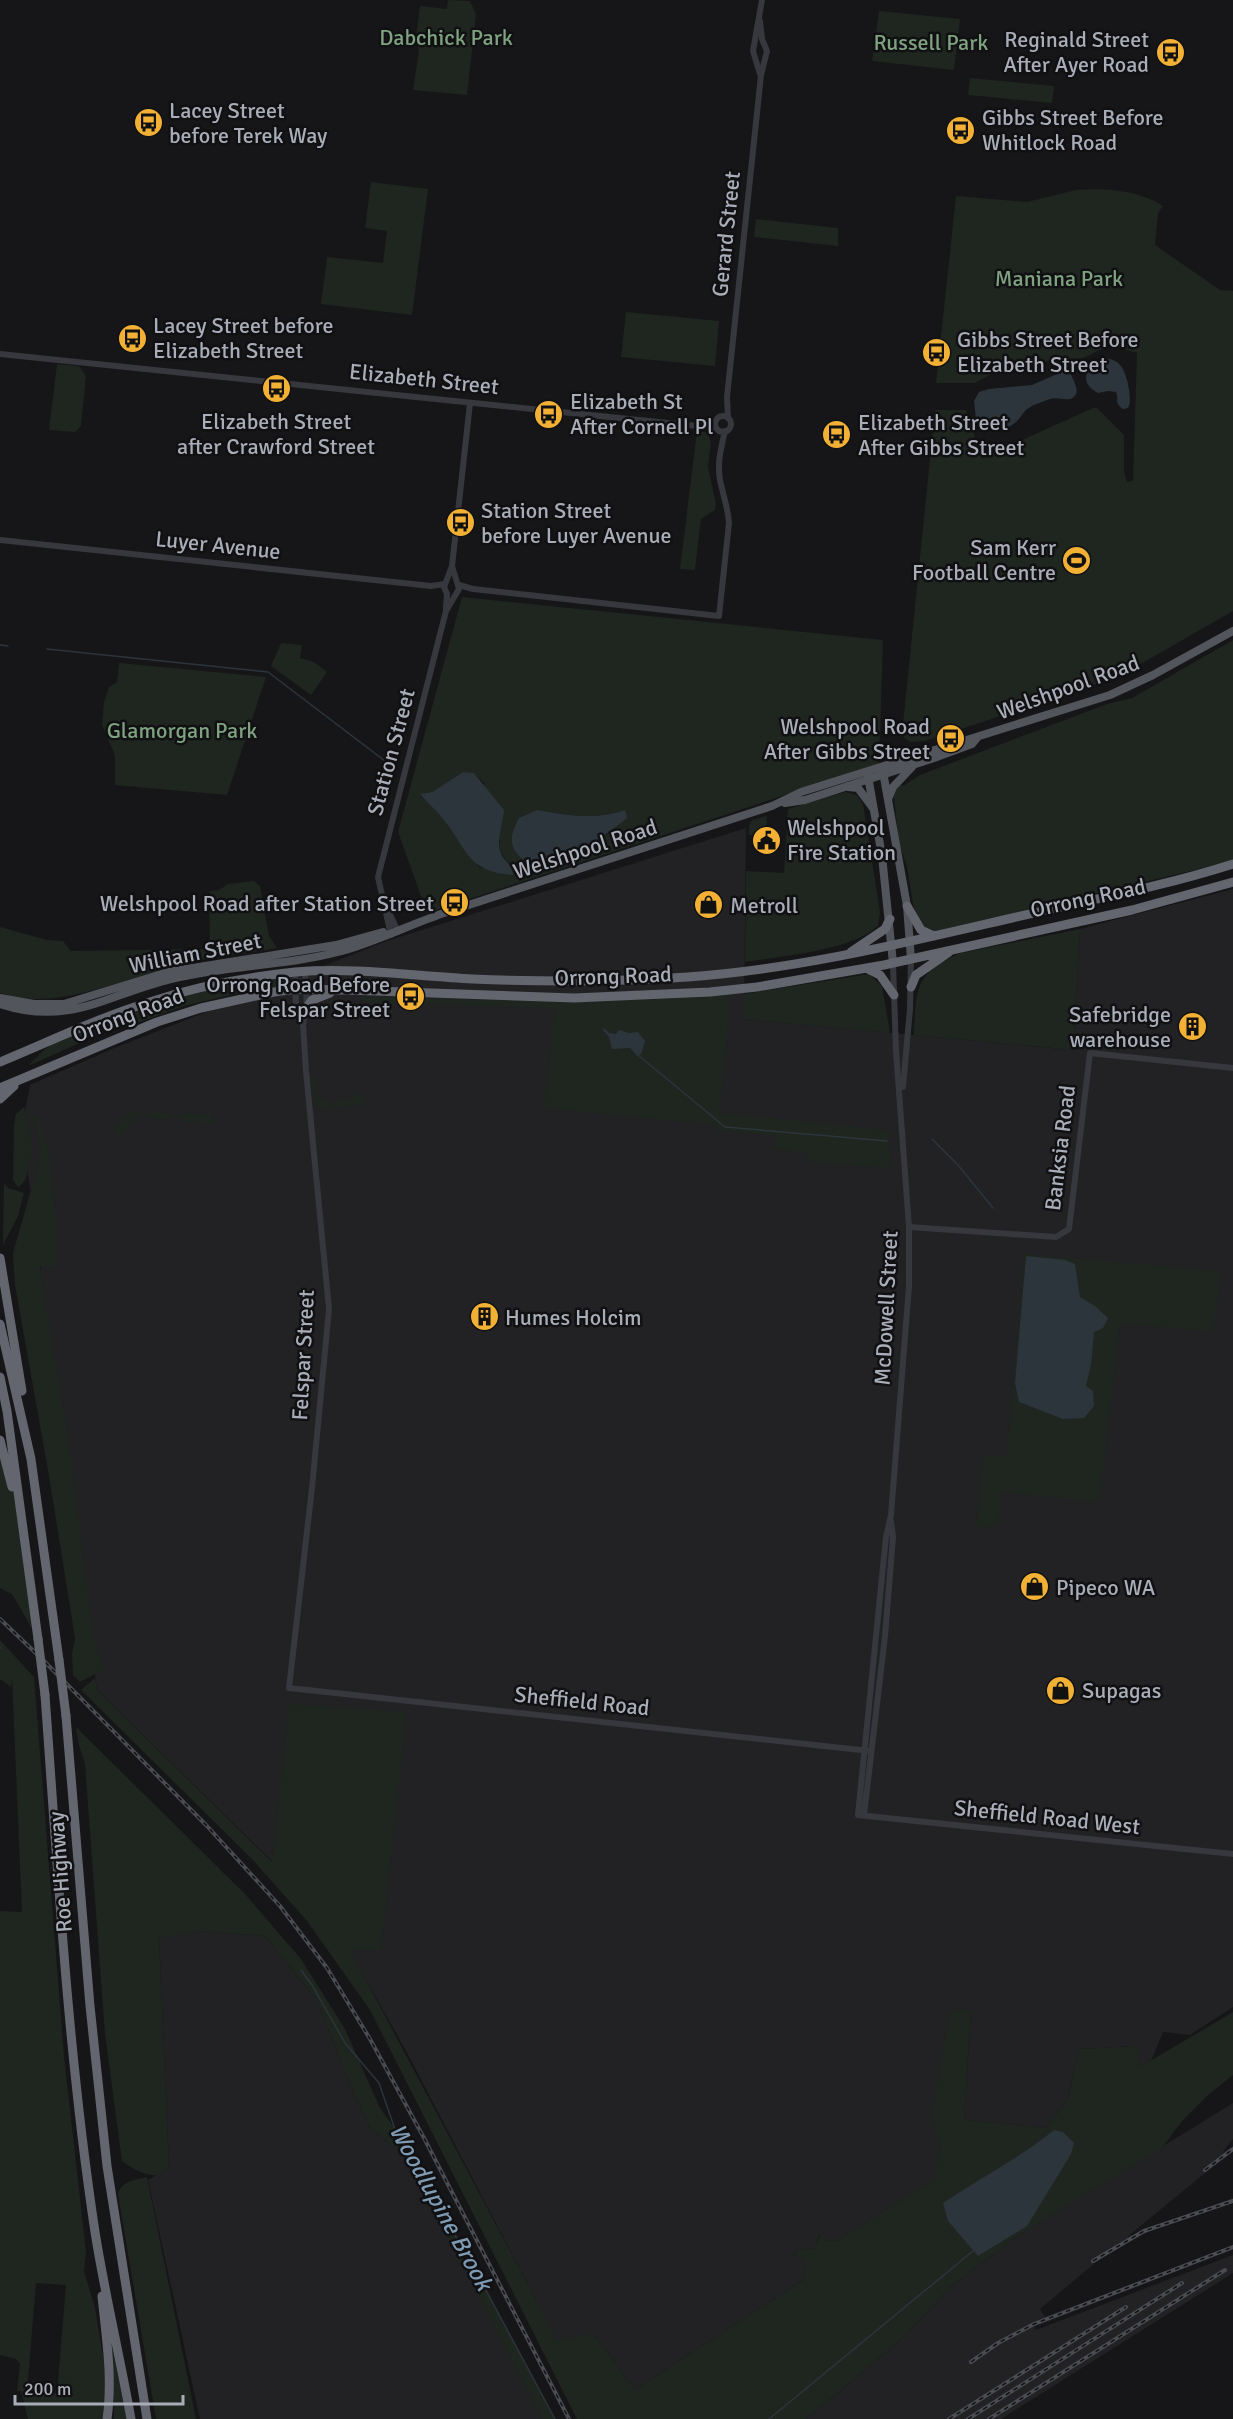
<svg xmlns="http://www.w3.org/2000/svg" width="1233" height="2419" font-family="Signika,sans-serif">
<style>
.built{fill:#222225}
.green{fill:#1e261f;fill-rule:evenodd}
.water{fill:#2c353c}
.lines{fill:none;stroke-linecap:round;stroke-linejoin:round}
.stream{stroke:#2c353c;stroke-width:1.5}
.minor{stroke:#37383d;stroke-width:6}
.major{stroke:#53555c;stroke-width:8}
.highway{stroke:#63666e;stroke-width:9}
.rail-casing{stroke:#4a4c52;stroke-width:4}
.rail{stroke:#111113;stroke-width:1.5;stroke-dasharray:4.5;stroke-linecap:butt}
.highway-bridge{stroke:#63666e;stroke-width:9}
.labels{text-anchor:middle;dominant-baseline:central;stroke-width:5;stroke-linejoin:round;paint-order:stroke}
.park-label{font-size:22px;fill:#7fa381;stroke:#111113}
.poi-label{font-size:22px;fill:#a8adb8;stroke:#111113;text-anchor:start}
.street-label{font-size:22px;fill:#a8adb8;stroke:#111113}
.water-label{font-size:24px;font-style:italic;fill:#7f9bb3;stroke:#111113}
</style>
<rect width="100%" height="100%" fill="#161618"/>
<path class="built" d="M746,828L744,1019L1073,1050L1080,929L1233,889V2007L1190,2035L1163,2032L1152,2059L1140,2068L1137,2046L1079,2049L1068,2099L1046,2128L964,2120L971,2012L937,2138L940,2144L935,2179L836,2241L824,2240L820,2234L815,2248L796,2250L794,2255L800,2257L807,2264L803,2280L635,2390L593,2333L558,2342L405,2049L349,1950H381L273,1862L97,1690L22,1129L30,1085L112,1049L387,941Z
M197,1931L265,1936L317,2000L353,2092L370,2127L404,2156L470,2266L543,2419H200L148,2180L169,2167L159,1938Z
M1233,2103V2139L1222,2153L1233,2146V2150L1127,2237L1233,2198V2203L1154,2229L1123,2245L1095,2263L1040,2309L1045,2317L1233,2245V2249L1034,2327L1036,2330L1233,2255V2273L1001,2419H806L905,2336L951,2286L1019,2235Z"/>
<path class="green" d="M448,0L470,1L476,14L467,95L413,90L419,51L416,38L420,6L447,9Z
M879,11L960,19L954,70L872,61Z
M970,78L1054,86L1052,103L968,95Z
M371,182L428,189L412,315L321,304L327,257L383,263L387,231L365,228Z
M1076,190C1106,188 1138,190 1163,206L1158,213L1155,245L1220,290L1233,291V611L1118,677L925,741L911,742L905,739L902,734L935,410H966L982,458L1093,408H1097L1124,435V472L1127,482L1133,481L1137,353L1109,345L1084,358L1008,365L975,383H936L956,196L1027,202Z
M756,219L838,228V246L754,237Z
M626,312L719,321L715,366L621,357Z
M57,364L79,366L86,376L81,426L75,432L49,430Z
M697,431L710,433L709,437L711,442L708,467L716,504L715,510L701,519L695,570L680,569Z
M462,597L883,640L879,764L427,913L398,832ZM463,772L474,773L484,783L500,841C498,853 505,859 512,866L505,874L479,867L443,818L420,795L432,792ZM538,810C567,816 597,820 625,810L614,830L576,853L546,863Z
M1233,640V861L932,932L925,929L918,919L913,904L907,866L899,844L894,797L895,790L900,783L903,786L920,775L1107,704L1132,698Z
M281,643L302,645L300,658L314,662L327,672L311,695L271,666Z
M119,663L266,677L227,795L115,785V755L102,725L104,702L109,687L117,682Z
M845,792L857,795L863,804L880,912L878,926C851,951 781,956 745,962L746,871L784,873L788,809Z
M767,816L766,833L758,832L757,836L749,835V825L752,820Z
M254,881L260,886L269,936L277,948C244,954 210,957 178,965C125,978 54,1013 0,993V927L47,940L63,941L71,951L210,949L209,891L219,890L228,884Z
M1080,929L1073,1050L914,1035C916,990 914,972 961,953Z
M869,974L882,986L890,1033L744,1019V994Z
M292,976L291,986L243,992L184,1006L129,1026L113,1028L28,1066L45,1049L57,1041L150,1004L210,989Z
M728,994L727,1044L719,1113L888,1130L891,1168L806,1162L807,1152L775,1150L776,1135L717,1131V1125L544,1108L555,1008L363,1003L362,996L576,1002ZM620,1030L629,1033L637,1056L630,1048L616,1047L607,1035L616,1034Z
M311,1075L315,1076L317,1094L327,1102L329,1109H319L313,1099Z
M361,1092L366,1101L359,1105L331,1109L336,1101H344Z
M24,1107C30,1130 36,1148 28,1171C26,1178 25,1183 18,1187L13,1180L14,1125L16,1114Z
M140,1110V1119L137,1117L121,1136L112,1131L126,1115Z
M149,1110L171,1114L173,1120L149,1117Z
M185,1114H214L211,1124L181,1121V1116Z
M37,1115C57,1162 55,1217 57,1268L40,1266L70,1448L91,1619L97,1648L106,1668L80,1682L73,1675L72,1654L75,1638L48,1470L15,1285L13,1253L39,1162L41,1148L33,1116Z
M4,1183L8,1188L24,1193L18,1216L3,1245Z
M1024,1254L1221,1271L1213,1332L1120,1323L1100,1502L1001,1492L997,1526L976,1528L983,1455L1007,1457ZM1026,1256L1075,1264L1080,1297L1094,1332L1091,1365L1086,1386L1029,1407L1019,1402L1015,1383Z
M0,1440L23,1527L38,1639L12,1594L0,1588Z
M0,1640L34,1677L64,2056L86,2252L84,2271L95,2308L104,2362L106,2395L102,2419H28L21,2391H17L20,2364L16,2359L0,2355V1911L22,1912L12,1678L11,1687L0,1679ZM36,2283L66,2285L57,2393L27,2391Z
M95,1678L97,1690L272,1862L289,1704L407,1712L381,1950H350L558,2341L593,2333L635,2390L803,2280L806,2264L800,2257L794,2255L796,2250L815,2248L821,2233H825L824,2240L836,2241L934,2179L940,2144L937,2138L932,2114L950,2009L971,2011L964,2120L1046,2128L1068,2099L1079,2049L1137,2046L1140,2067L1233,2012V2075L1208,2095L1182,2121L1162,2148L1019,2235L951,2286L905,2336L806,2419H577L370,2010L307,1921L253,1860L81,1690Z
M76,1727L245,1894L301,1959L345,2029L380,2108L401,2137L437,2198L555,2419H542L467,2272L404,2156L370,2127L353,2092L317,2000L265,1936L197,1931L159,1939L169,2167C165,2169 160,2174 156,2175C145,2176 129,2167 122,2161L105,2034L85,1764L79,1745Z
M147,2177L196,2419H156L118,2194C121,2181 135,2180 147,2177Z
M109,2331L127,2419H114V2378Z"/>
<path class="water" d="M1106,358C1111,359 1117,361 1120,365C1127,372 1133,400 1128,408L1123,409C1114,403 1119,399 1116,392L1108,391L1098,393C1076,382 1088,363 1106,358Z
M1064,371L1070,372C1072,378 1079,389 1076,394C1071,404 1059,396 1050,399C1043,402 1034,404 1029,408C1023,411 1021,418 1016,422C1000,435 990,433 976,419L974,401L979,392L989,389L1032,385Z
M463,772L474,773L504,810C503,822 497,839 500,850C502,861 512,862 513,875C466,872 468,849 443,819C436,810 427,803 420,794L432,792Z
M538,810C567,816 597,820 625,810L627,818C607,835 543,882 519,856C507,842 512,833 519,818Z
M604,1028L609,1033L616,1034L619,1030L629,1033L638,1032L645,1041L641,1054L637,1056L630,1048L612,1049L609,1037L603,1030Z
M1026,1256L1065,1260L1075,1264L1080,1297L1095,1306L1108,1318L1103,1328L1094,1332L1091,1365L1086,1386L1093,1391L1094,1406L1084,1418L1063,1419L1019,1402L1015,1383Z
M1054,2130L1063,2132L1074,2143L1071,2154L1027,2226L978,2256L948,2221L943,2203C980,2178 1020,2158 1054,2130Z"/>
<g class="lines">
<path class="stream" d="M0,645L8,646
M47,649L268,672L389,764
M638,1055L725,1127L887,1141
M932,1139L958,1165L993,1208
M0,1648H1
M301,1970L312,1985L345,2043L379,2083L398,2138L473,2266L555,2419
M769,2419L973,2251"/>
<path class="minor" d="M760,74L753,51L762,0
M0,354L716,428
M715 424a8 8 0 1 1 16 0a8 8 0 1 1-16 0Z
M728,418L727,397L761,75L767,51L762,39L760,21
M0,540L431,586L445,584
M459,585L473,589L719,616L729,523C728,508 723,495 720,480C717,463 721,448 725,431
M446,608L447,594L444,587L452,566L470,403
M385,903L398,932
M391,935L378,877L446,611L459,589L452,566
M893,963L896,1051L909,1227V1286L891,1515L886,1537L858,1815L1233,1854
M305,971L307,1007L303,1024L306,1071L329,1309L312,1488L289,1688L870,1751
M295,972L296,1008L303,1023
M903,1087L910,1009L911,959
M909,1227L1056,1237L1069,1229L1090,1053L1233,1068
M864,1815L885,1636L893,1537L891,1521"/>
<path class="major" d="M883,772L907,906L911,959
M868,776L882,856L893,963
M848,787L858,788L873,808
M889,797L893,787L912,767
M785,803L805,800L934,758L972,744L977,738
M0,998L34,1004H64L168,972L336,945L383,932
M0,1004C70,1027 108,994 171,979C227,965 286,966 342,951C377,941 409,925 444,913C553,878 663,841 772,806L801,792L1110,695L1153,675L1233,631"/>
<path class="highway" d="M907,906L921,930L934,936
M851,952L885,929L890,919
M868,969L880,975L894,995
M911,987L916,975L949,952
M307,1007L312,1000L330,993
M0,1062C51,1041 100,1017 153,1001C198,986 248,977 295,972C354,967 414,976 473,979C544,982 616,982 688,977C798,969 904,943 1012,918C1085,901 1161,887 1233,864
M0,1088L157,1022L201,1008L274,992L296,989L347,990L574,998L710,992L757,987L884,965L1132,910L1233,882
M0,1099L14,1086
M0,1258L22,1391
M0,1324L31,1459L59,1660
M0,1377L7,1411L38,1639
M0,1440L12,1487
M45,1695C58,1874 68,2054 95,2232C105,2295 120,2357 131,2419
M66,1716L90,2006L107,2166L147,2419
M102,2296C106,2337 113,2378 107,2419"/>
<defs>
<path id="rail" d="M0,1619L42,1659L207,1826L280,1906L327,1968L370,2039L424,2138L569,2419
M1205,2170L1233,2149
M1093,2261L1144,2231L1233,2201
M971,2362L998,2343L1034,2324L1233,2247
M949,2419L1126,2307
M968,2419L1182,2283
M989,2419L1225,2270"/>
</defs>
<use href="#rail" class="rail-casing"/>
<use href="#rail" class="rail"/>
<path class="highway-bridge" d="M38,1639L45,1695
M59,1660L66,1716"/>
</g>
<defs>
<symbol id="bus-disc" viewBox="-11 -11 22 22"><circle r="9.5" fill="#f2b134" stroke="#111113"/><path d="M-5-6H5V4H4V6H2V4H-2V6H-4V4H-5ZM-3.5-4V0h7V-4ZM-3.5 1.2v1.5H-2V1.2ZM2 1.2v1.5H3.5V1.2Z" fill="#111"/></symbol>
<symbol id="stadium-disc" viewBox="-11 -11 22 22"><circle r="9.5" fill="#f2b134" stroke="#111113"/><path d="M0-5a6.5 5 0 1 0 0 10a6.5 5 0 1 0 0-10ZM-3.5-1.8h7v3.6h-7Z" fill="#111"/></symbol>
<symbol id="civic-disc" viewBox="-11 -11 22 22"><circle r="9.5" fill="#f2b134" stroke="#111113"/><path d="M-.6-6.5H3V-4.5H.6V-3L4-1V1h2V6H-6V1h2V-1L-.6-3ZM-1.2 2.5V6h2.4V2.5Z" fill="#111"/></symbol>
<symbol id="shop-disc" viewBox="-11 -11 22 22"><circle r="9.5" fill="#f2b134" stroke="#111113"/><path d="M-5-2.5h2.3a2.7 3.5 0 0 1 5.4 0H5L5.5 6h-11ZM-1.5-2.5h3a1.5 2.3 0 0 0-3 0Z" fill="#111"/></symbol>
<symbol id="building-disc" viewBox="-11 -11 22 22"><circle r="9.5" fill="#f2b134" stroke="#111113"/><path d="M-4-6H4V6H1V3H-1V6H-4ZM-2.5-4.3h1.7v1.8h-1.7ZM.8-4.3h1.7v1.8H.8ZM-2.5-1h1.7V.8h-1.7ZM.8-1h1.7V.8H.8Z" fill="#111"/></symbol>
</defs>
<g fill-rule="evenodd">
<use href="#bus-disc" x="1154" y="36" width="33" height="33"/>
<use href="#bus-disc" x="132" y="106" width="33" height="33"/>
<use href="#bus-disc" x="944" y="114" width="33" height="33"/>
<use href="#bus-disc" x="116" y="322" width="33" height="33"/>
<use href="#bus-disc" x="920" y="336" width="33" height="33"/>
<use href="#bus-disc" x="260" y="372" width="33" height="33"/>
<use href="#bus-disc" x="532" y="398" width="33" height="33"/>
<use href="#bus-disc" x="820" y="418" width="33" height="33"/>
<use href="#bus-disc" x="444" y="506" width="33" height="33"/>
<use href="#stadium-disc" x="1060" y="544" width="33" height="33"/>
<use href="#bus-disc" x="934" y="722" width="33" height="33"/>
<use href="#civic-disc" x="750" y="824" width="33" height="33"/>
<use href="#bus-disc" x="438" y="886" width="33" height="33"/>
<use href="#shop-disc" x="692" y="888" width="33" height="33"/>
<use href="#bus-disc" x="394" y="980" width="33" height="33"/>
<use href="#building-disc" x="1176" y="1010" width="33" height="33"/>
<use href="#building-disc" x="468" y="1300" width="33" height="33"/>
<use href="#shop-disc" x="1018" y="1570" width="33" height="33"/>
<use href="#shop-disc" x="1044" y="1674" width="33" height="33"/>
</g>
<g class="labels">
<g class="park-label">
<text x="446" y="37">Dabchick Park</text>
<text x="931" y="42">Russell Park</text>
<text x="1059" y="278">Maniana Park</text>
<text x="182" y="730">Glamorgan Park</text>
</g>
<g class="poi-label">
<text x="1149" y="39" text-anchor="end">Reginald Street<tspan x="1149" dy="25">After Ayer Road</tspan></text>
<text x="169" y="110">Lacey Street<tspan x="169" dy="25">before Terek Way</tspan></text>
<text x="982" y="117">Gibbs Street Before<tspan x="982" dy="25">Whitlock Road</tspan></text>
<text x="153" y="325">Lacey Street before<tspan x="153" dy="25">Elizabeth Street</tspan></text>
<text x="957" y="339">Gibbs Street Before<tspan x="957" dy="25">Elizabeth Street</tspan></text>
<text x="570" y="401">Elizabeth St<tspan x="570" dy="25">After Cornell Pl</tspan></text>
<text x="276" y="421" text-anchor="middle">Elizabeth Street<tspan x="276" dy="25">after Crawford Street</tspan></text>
<text x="858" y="422">Elizabeth Street<tspan x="858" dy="25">After Gibbs Street</tspan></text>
<text x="481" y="510">Station Street<tspan x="481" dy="25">before Luyer Avenue</tspan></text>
<text x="1056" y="547" text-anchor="end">Sam Kerr<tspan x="1056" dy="25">Football Centre</tspan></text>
<text x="930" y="726" text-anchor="end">Welshpool Road<tspan x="930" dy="25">After Gibbs Street</tspan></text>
<text x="787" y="827">Welshpool<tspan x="787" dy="25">Fire Station</tspan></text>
<text x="434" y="903" text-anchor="end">Welshpool Road after Station Street</text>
<text x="730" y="905">Metroll</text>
<text x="390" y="984" text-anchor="end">Orrong Road Before<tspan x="390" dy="25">Felspar Street</tspan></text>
<text x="1171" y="1014" text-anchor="end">Safebridge<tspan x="1171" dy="25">warehouse</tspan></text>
<text x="505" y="1317">Humes Holcim</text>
<text x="1056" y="1587">Pipeco WA</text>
<text x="1082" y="1690">Supagas</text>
</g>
<g class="street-label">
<text transform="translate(726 234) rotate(-84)">Gerard Street</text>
<text transform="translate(424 379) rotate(6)">Elizabeth Street</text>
<text transform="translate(218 545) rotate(6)">Luyer Avenue</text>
<text transform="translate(1068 687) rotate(-20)">Welshpool Road</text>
<text transform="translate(391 752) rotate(-75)">Station Street</text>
<text transform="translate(585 849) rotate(-18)">Welshpool Road</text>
<text transform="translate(1088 898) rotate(-12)">Orrong Road</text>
<text transform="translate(195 953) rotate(-11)">William Street</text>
<text transform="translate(613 976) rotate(-2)">Orrong Road</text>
<text transform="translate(128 1015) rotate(-21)">Orrong Road</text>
<text transform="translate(1060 1148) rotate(-83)">Banksia Road</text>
<text transform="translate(886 1308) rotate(-87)">McDowell Street</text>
<text transform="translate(303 1355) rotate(-87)">Felspar Street</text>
<text transform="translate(582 1701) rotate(6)">Sheffield Road</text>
<text transform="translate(1047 1817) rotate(6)">Sheffield Road West</text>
<text transform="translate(60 1872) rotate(-94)">Roe Highway</text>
</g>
<g class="water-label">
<text transform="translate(441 2207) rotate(61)">Woodlupine Brook</text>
</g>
</g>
<path d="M15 2395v9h168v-9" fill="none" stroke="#a8adb8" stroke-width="3"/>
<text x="24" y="2395" font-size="18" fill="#a8adb8" stroke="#111113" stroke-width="4.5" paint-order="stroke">200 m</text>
</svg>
